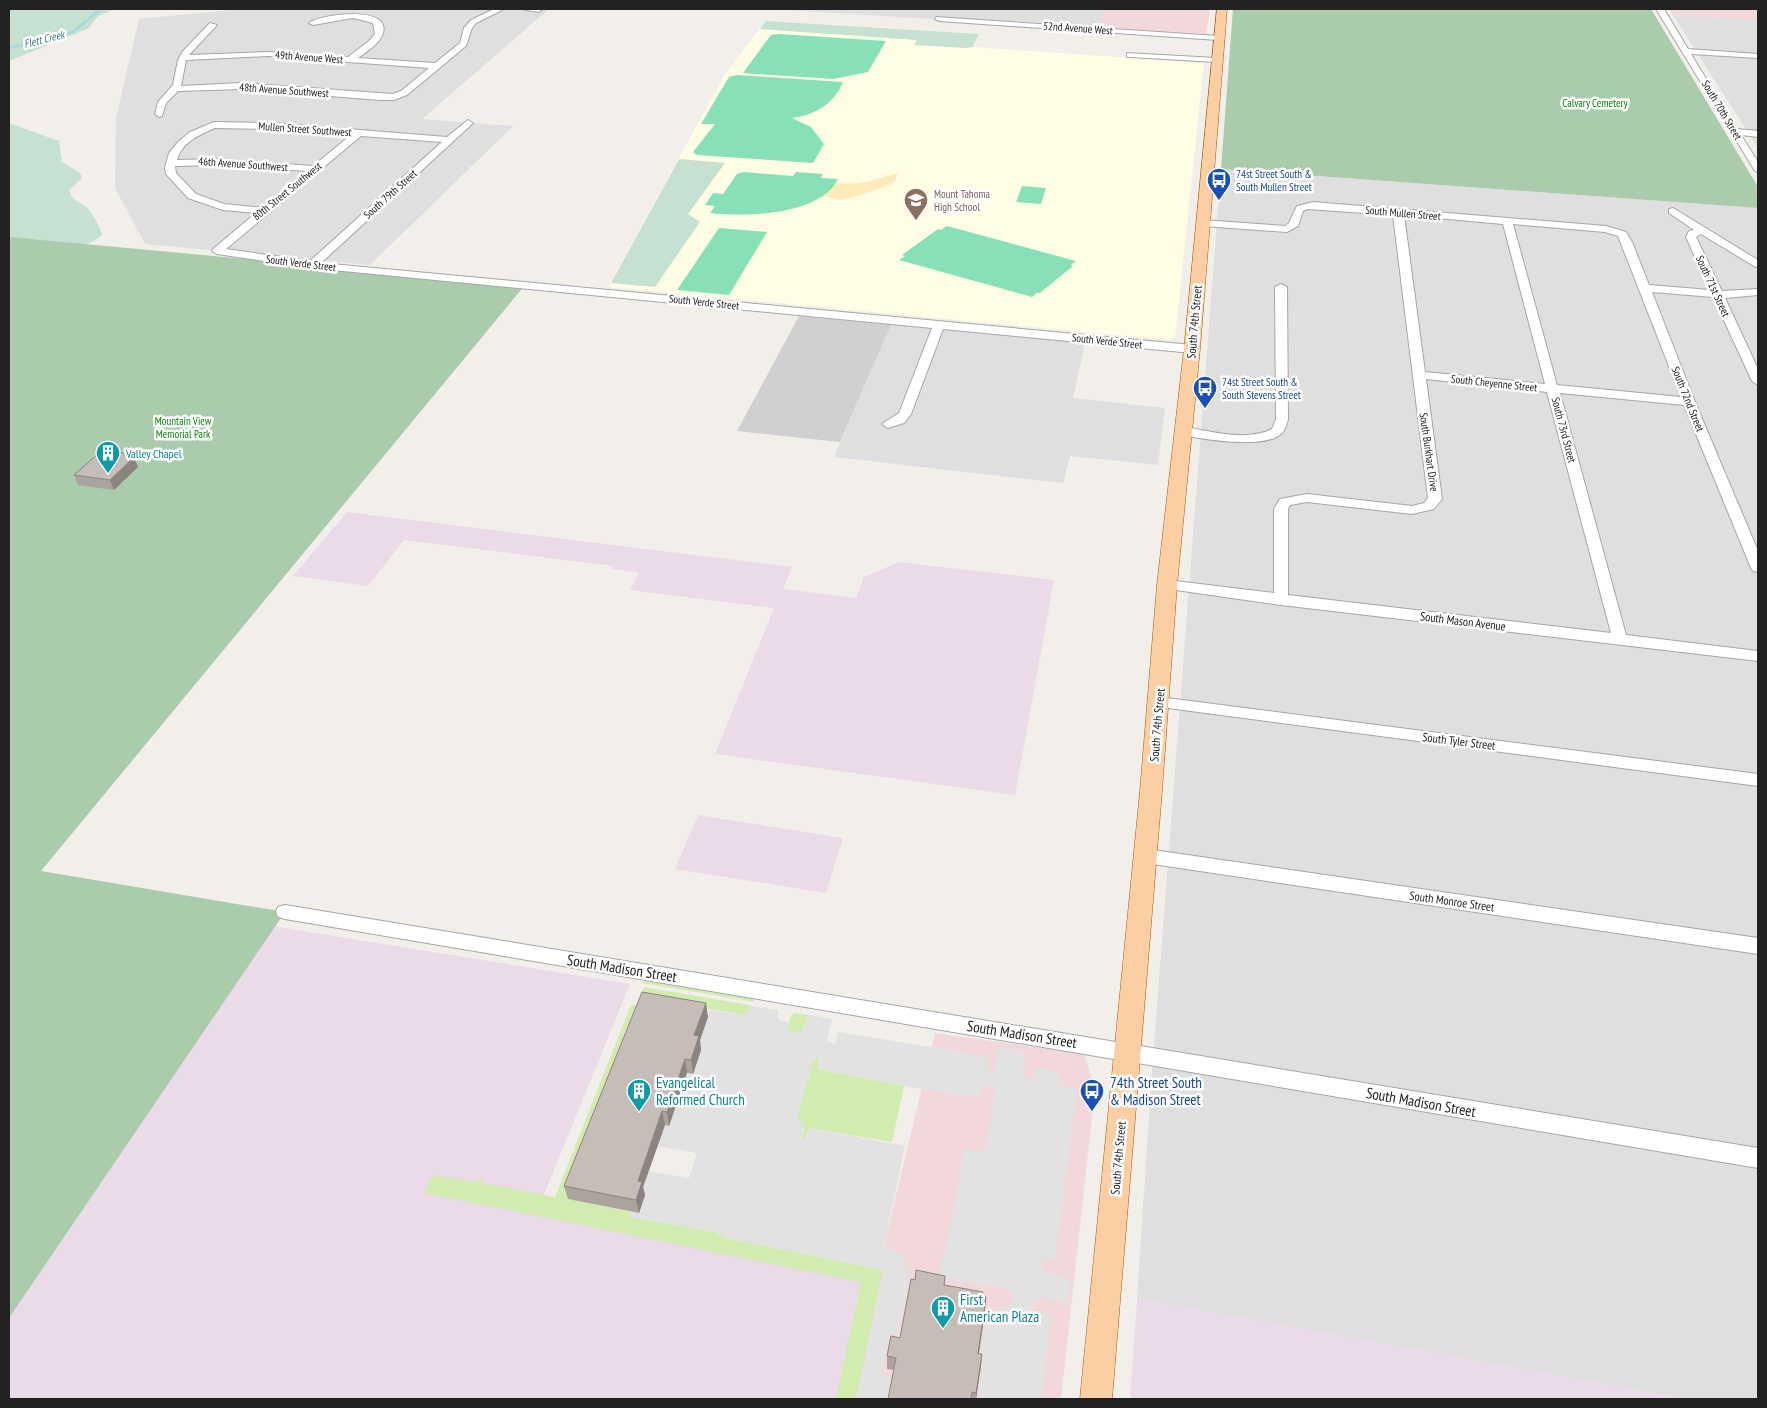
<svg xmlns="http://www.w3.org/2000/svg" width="1767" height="1408" font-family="'PT Sans Narrow',sans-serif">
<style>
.residential{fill:#e0dfdf}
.commercial{fill:#f2d8da}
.industrial{fill:#ebdbe9}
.education{fill:#fffde4}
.religious{fill:#d0d0d0}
.grass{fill:#d2ebaf}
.wetland{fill:#c6e0d1}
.sand{fill:#ffebb9}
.cemetery{fill:#aacbac}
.pitch{fill:#87e0b6}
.parking{fill:#e2e2e2}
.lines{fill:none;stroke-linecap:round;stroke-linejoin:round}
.stream{stroke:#a9d7df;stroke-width:2.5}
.minor-casing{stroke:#a6a6a6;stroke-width:2}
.major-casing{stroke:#9f5d00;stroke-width:1}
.minor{fill:#fff;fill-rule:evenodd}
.major{fill:#fccea3;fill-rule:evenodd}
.wall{fill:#aba39e}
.shaded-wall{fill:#8b8481}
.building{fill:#c7bdb8;stroke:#8b8481}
.labels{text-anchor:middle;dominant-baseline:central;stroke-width:5;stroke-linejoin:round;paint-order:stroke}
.far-street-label{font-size:11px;fill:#222;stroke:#fff}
.far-water-label{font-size:11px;font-style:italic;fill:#44769b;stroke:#fff}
.far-park-label{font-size:11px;fill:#0c830c;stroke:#fff}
.far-transit-label{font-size:11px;fill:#164399;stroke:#fff;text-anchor:start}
.far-education-label{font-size:11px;fill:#785e54;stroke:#fff;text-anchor:start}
.street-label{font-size:12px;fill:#222;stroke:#fff}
.culture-label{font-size:12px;fill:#0d838f;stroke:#fff;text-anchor:start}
.near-street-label{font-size:15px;fill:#222;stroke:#fff}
.near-culture-label{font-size:15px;fill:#0d838f;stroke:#fff;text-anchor:start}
.near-transit-label{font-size:15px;fill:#164399;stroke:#fff;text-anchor:start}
</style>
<rect width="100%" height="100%" fill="#f2eee9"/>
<path class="residential" d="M240,9H549L422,119L513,126L370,265L145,244L115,188L116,118L139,19Z
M771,9H1105L1099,27L1013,21L1011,24Z
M1673,15L1758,20V148Z
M1221,169L1758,208V1399H1684L1137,1299L1152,1071Z
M891,325L1085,343L1073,398L1165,408L1158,465L1070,456L1063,483L834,457Z"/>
<path class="commercial" d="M1105,9H1210L1206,34L1099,27Z
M1669,9H1758V20L1673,15Z
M935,1033L1084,1054L1095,1089L1061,1399H844L877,1275Z"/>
<path class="industrial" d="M347,512L792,567L783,589L856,598L864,577L899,562L1054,580L1015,795L715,754L774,608L630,590L639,573L612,569L614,566L404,540L368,586L293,576Z
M698,815L843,838L826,893L675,869Z
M260,924L630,984L536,1214L877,1275L844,1399H9V1305Z
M1137,1299L1684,1399H1130Z"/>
<path class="education" d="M766,21L979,34L974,47L1204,63L1175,337L1169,340L608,287L725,74Z"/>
<path class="religious" d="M799,316L891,325L840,442L737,431Z"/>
<path class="grass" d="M646,981L752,999L755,1002L642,983Z
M644,987L749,1005L751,1006L745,1015L640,997Z
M631,1005L645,1006L568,1199L631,1212L630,1217L715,1232L726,1238L883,1270L856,1399H836L861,1282L424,1193L433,1175L474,1182L475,1179L483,1180L482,1183L555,1197Z
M793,1013L808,1015L802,1033L786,1031L791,1015H793Z
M817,1056L819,1059L817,1069L904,1086L892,1142L809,1128L805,1139L801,1140L804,1128L796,1120L812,1062Z"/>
<path class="wetland" d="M9,9H115L98,16L89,28L9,61Z
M766,21L979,34L973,47L965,48L914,45L917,40L760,29Z
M9,123L59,141L62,162L80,173L82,178L69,190C73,202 77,200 86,207C94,215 99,225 102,235C76,258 39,244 9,239Z
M679,159L725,163L688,214L700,222L655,287L611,283Z"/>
<path class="sand" d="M898,173L895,181L892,184L861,195L840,200L824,196L836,183C862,186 874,179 898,173Z"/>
<path class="cemetery" d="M1233,9H1651L1758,187V208L1221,169Z
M9,237L525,285L41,871L285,912L9,1318Z"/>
<path class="pitch" d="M779,34L886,41L868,72L833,79L743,73L771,35Z
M737,75L843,82C834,104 815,115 792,118L811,127L824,144L813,163L697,155L693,152L715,124H701L729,77Z
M744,172L793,176L796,172L823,174L821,178L838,179C820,216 745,217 710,213L715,206L705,205L713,193L723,194L737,174Z
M1022,186L1046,188L1041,204L1016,202Z
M947,226L1076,261L1071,265L1073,266L1040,293H1037L1032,297L899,260L905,256L902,255L938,229L941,230Z
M719,228L767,232L729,295L677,290Z"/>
<path class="parking" d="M751,1006L778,1010V1017L780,1020L788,1022L786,1031L802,1033L808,1015L832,1019L827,1039L828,1042L835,1044L838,1032L986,1056L985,1066L987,1071L990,1072L995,1071L999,1047L1025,1052L1022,1074L1025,1077L1032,1079L1035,1077L1036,1067L1058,1072L1059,1085L1077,1089L1055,1260L1043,1258L1041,1265L1046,1272L1070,1279L1067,1303L1042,1298L1034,1302L1032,1312L1051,1315L1041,1399H978L983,1369L979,1368L987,1313L1001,1310L1012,1303L1014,1298L1007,1288L939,1278L942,1259L945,1257L965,1148L982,1152L985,1151L996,1089L995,1087L982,1085L979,1098L904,1086L817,1069L819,1059L817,1056L814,1058L797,1120L804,1122L801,1140L805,1139L809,1128L905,1146L884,1245L891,1250L902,1252L906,1266L908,1287L898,1335L890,1334L881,1375L893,1377L888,1399H856L883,1270L726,1238L715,1232L630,1217L631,1212L639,1213L645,1195L640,1194L648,1171L689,1178L697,1153L658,1146L665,1125H669L679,1099L681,1093L677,1092L684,1073L693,1074L692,1048L703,1031L710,1010L745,1015Z"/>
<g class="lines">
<path class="stream" d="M9,48L50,39L74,31L101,9"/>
<defs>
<path id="minor" d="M494,9H504L476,23L472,28L466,46L407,95L394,100H380L241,89L178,91L166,103L162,116L159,117L155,114L158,102L173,85L178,60L183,51L210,23L217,25L189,55L268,52L348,57L369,41L375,34L373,23L353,18L313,25L309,23C321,14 391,5 383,33C380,44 366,52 358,58L435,63L460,43L464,28L471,20ZM268,56L429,68L401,91L393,94L241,83L181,86L186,60Z
M522,9H541L542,10L538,12Z
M1656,9H1664L1688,49L1758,54V58L1691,54L1737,129L1758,131V137L1741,135L1758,162V172L1755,171Z
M936,17L1218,36L1222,38L1218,40L939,21L935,19Z
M1127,53L1216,58L1220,60L1216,62L1130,57H1127Z
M468,120L473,123L471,125L321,263L1192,345L1198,349L1192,353L943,329L911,414L904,423L888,428L882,424L899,413L932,328L312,268L217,254L212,251L213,249L256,213L223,210L188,198L166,174L165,168L169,153L178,142L190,132L214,122L273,123L447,137ZM215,128L273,129L351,135L313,166L216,159L177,160C182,142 199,135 215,128ZM361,136L442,142L310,261L226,249ZM216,165L307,171L263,208L224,204L196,194L176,173L175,166Z
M1313,202L1606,226L1626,232L1632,242L1649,285L1710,290L1686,237L1689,231L1694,230L1669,213V209L1673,208L1758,260V267L1754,266L1701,234L1696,237L1722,291L1758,289V295L1725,298L1758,369V385L1752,381L1713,297L1652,292L1695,402L1758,551V572L1753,571L1751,568L1684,405L1560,393L1626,635L1758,651V661L1281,605L1162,588L1160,585L1162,582L1167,580L1274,593V509L1280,499L1307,494L1412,506L1424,503L1428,498L1393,215L1307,209L1303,211L1298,226L1287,232L1203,226L1198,223L1203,220L1285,226L1289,223L1297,206ZM1404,215L1503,224L1545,384L1425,372ZM1513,224L1605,232L1618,236L1681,397L1557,385ZM1426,379L1547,392L1611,633L1288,595V509L1290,505L1307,502L1412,514L1434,509L1442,499Z
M1281,284L1287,287L1288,419C1287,423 1285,430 1282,433C1266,450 1200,439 1179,434L1178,431L1179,428L1184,427C1211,431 1245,442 1272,429L1276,419L1275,287Z
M1159,697L1758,774V786L1153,706L1151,702L1153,698Z
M1146,849L1758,938V954L1146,863L1140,861L1137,856L1140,851Z
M285,905L1758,1148V1168L285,919L278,917L276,912L278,907Z"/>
<path id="major" d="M1217,9H1227L1200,349L1177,585L1162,791L1112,1399H1080L1140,791L1157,585L1184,349Z"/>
</defs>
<use href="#minor" class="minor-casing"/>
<use href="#major" class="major-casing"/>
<use href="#minor" class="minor"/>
<use href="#major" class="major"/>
</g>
<path class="wall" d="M138,467L114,490L78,485L74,475Z
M708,1017L700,1040L701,1050L693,1074L687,1073L669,1126L665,1125L643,1187L645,1195L639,1213L568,1199L564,1186Z
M945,1276V1285L982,1296L985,1310L979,1354H982L976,1399H888L894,1370L887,1369V1356Z"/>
<path class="shaded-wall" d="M134,457L138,467L114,490L110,480Z
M706,1003L708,1017L700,1040L701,1050L693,1074L691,1060L694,1035Z
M685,1059L687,1073L669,1126L667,1112Z
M662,1111L665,1125L643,1187L645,1195L639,1213L636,1200L638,1181Z
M986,1297L985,1310L977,1366L978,1354Z
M982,1354L981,1367L976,1399V1393Z"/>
<path class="building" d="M100,452H119L134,457L110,480L74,475Z
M642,992L706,1003L694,1035L699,1036L691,1060L685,1059L667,1112L662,1111L638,1181L642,1182L636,1200L564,1186Z
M916,1270L945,1276L944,1285L983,1292L982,1296L986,1297L978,1354H982L976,1393L972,1392L971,1399H888L896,1358L887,1356L891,1336L900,1338L911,1279L915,1280Z"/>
<defs>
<symbol id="bus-pin" viewBox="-11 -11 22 30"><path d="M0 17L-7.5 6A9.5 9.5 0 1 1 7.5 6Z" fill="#1a4fb4" stroke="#fff"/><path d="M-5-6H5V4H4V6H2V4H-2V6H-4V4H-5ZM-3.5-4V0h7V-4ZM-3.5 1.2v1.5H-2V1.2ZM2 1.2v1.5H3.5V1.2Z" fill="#fff"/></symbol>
<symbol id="school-pin" viewBox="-11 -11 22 30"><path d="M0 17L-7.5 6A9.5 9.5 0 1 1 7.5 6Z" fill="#8d6e63" stroke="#fff"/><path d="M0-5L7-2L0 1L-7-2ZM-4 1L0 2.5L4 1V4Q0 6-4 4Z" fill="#fff"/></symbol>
<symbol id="building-pin" viewBox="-11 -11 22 30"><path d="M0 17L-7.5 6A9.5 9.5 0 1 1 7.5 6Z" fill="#0f9aa8" stroke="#fff"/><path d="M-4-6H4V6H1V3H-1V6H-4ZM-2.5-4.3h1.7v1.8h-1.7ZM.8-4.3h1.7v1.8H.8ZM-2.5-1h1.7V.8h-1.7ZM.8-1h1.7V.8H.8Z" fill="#fff"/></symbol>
</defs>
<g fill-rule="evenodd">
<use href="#bus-pin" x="1205" y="166" width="28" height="38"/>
<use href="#school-pin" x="902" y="186" width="28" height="38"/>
<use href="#bus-pin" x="1191" y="374" width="28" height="38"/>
<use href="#building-pin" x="94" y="439" width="28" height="38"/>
<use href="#building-pin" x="625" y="1077" width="28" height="38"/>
<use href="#bus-pin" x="1078" y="1077" width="28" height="38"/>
<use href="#building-pin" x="929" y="1294" width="28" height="38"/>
</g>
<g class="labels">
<g class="far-street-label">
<text transform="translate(1078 28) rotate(4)">52nd Avenue West</text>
<text transform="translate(309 57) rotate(4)">49th Avenue West</text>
<text transform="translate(284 90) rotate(4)">48th Avenue Southwest</text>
<text transform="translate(1722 110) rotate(59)">South 70th Street</text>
<text transform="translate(305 129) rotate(4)">Mullen Street Southwest</text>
<text transform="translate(243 164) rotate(4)">46th Avenue Southwest</text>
<text transform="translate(287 191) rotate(-39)">80th Street Southwest</text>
<text transform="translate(390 194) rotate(-42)">South 79th Street</text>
<text transform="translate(1403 213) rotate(5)">South Mullen Street</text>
<text transform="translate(301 263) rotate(7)">South Verde Street</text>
<text transform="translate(1713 286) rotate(65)">South 71st Street</text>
<text transform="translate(704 302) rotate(6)">South Verde Street</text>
<text transform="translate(1107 341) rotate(6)">South Verde Street</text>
<text transform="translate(1494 383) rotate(6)">South Cheyenne Street</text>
<text transform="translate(1688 399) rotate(68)">South 72nd Street</text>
<text transform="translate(1564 430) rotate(75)">South 73rd Street</text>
<text transform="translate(1429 452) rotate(82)">South Burkhart Drive</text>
</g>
<g class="far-water-label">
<text transform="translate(44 39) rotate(-14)">Flett Creek</text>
</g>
<g class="far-park-label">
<text x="1595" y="103">Calvary Cemetery</text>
<text x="183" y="421">Mountain View<tspan x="183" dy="13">Memorial Park</tspan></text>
</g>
<g class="far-transit-label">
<text x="1236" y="174">74st Street South &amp;<tspan x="1236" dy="13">South Mullen Street</tspan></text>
<text x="1222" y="382">74st Street South &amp;<tspan x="1222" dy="13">South Stevens Street</tspan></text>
</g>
<g class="far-education-label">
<text x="934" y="194">Mount Tahoma<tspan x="934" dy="13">High School</tspan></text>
</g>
<g class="street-label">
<text transform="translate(1194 322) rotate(-85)">South 74th Street</text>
<text transform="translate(1463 621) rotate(7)">South Mason Avenue</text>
<text transform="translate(1157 725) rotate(-85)">South 74th Street</text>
<text transform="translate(1459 741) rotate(7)">South Tyler Street</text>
<text transform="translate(1452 901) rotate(8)">South Monroe Street</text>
<text transform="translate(1118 1158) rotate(-85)">South 74th Street</text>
</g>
<g class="culture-label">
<text x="126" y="453">Valley Chapel</text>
</g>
<g class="near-street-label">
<text transform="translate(622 968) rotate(9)">South Madison Street</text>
<text transform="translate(1022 1034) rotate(9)">South Madison Street</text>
<text transform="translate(1421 1102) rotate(10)">South Madison Street</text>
</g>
<g class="near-culture-label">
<text x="656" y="1082">Evangelical<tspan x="656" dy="17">Reformed Church</tspan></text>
<text x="960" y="1299">First<tspan x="960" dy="17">American Plaza</tspan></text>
</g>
<g class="near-transit-label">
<text x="1110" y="1082">74th Street South<tspan x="1110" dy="17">&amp; Madison Street</tspan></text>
</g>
</g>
<rect width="1767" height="1408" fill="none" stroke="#222222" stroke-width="20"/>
</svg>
